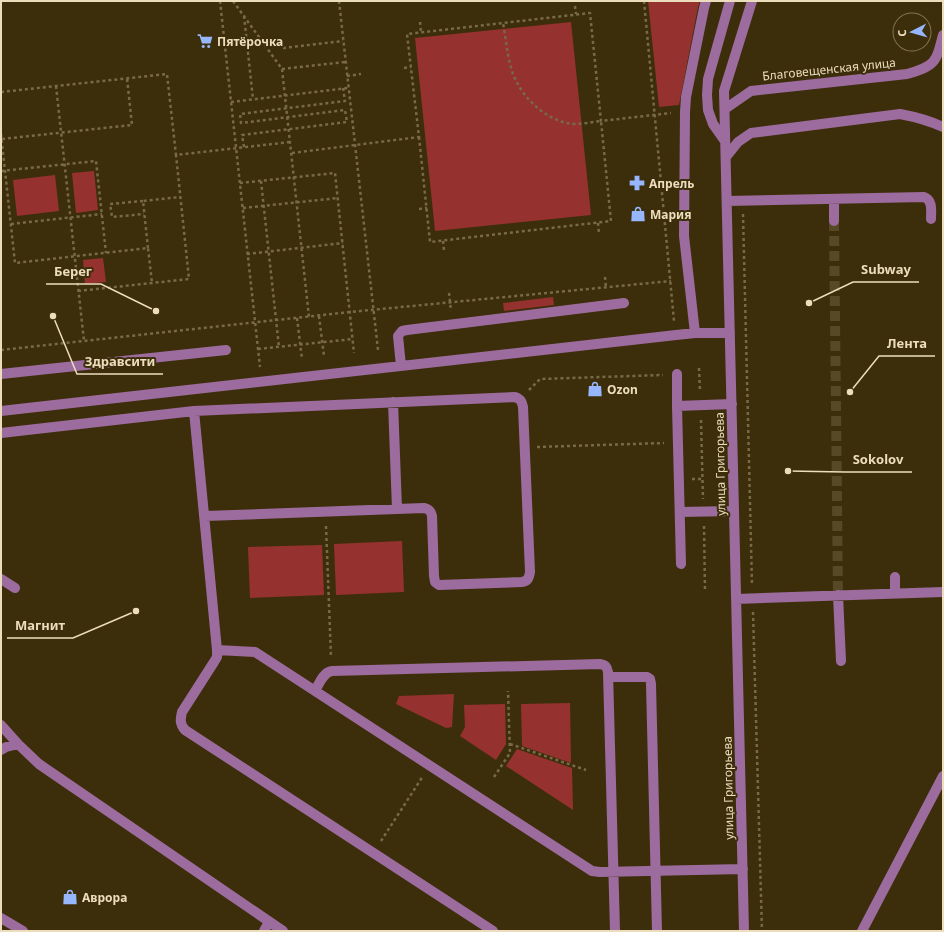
<svg xmlns="http://www.w3.org/2000/svg" width="944" height="932" font-family="'Noto Sans',sans-serif">
<style>
.green{fill:#95322f}
.lines{fill:none;stroke-linecap:round;stroke-linejoin:round}
.minor-tunnel{stroke:#574826;stroke-width:10;stroke-dasharray:10 5;stroke-linecap:butt}
.path{stroke:#786947;stroke-width:2.5;stroke-dasharray:3 3;stroke-linecap:butt}
.minor{stroke:#9d6c9f;stroke-width:10}
.labels{text-anchor:middle;dominant-baseline:central;stroke-width:4;stroke-linejoin:round;paint-order:stroke}
.poi-label{font-size:12px;font-weight:bold;fill:#ecddbd;stroke:#3d2e0b;text-anchor:start}
.street-label{font-size:12px;fill:#ecddbd;stroke:#3d2e0b}
.leader{fill:none;stroke:#ecddbd;stroke-width:1.5}
.callout-dot{fill:#ecddbd;stroke:#3d2e0b;stroke-width:1.5}
.callout-label{font-size:13px;text-anchor:middle;font-weight:bold;fill:#ecddbd;stroke:#3d2e0b;stroke-width:4;stroke-linejoin:round;paint-order:stroke}
</style>
<rect width="100%" height="100%" fill="#3d2e0b"/>
<path class="green" d="M648,1H700L698,7L679,105L659,107Z
M571,22L591,215L435,231L415,38Z
M94,171L98,210L76,213L72,173Z
M55,175L59,211L17,216L13,180Z
M103,258L106,282L85,284L83,260Z
M553,297L554,305L504,311L503,303Z
M402,541L404,592L336,595L334,544Z
M322,545L324,595L250,598L248,547Z
M454,694L452,727L446,728L396,704L399,696Z
M570,703L571,763L522,746L521,704Z
M505,704L506,744L496,760L460,736L465,727L464,705Z
M517,749L572,768L573,810L506,766Z"/>
<g class="lines">
<path class="minor-tunnel" d="M834,221L838,595"/>
<path class="path" d="M198,1V2
M220,1L260,367
M233,1L282,69L309,317
M339,1L378,350
M644,1L674,321
M575,6L576,14
M244,16L253,99
M420,22L421,32
M283,48L343,41
M404,68L411,67
M282,69L345,62
M347,76L361,74
M56,86L84,341
M1,92L167,74L176,155L290,142
M231,102L348,88
M1,134L15,263L148,248L152,283
M419,137L430,242L611,221L601,121C592,122 583,124 574,124C546,122 520,96 512,71C507,55 506,39 503,23
M2,139L132,125L127,78
M244,147L242,135L347,122L345,110L241,123L240,114L345,101L343,88
M292,153L419,137L407,34L590,13L601,121L671,113
M1,171L96,161L106,253
M261,181L279,347
M240,183L335,173L354,353
M143,201L110,204L112,217L144,214
M243,208L338,198
M419,209L427,208
M743,214L752,585
M598,223L599,234
M11,224L102,214
M443,241L444,250
M148,248L143,201L180,197
M247,254L343,243
M605,277L606,288
M78,291L189,279L176,155
M449,293L451,311
M319,316L324,356
M297,318L302,359
M258,349L353,339
M1,350L350,312L671,281
M699,368L700,391
M529,390L540,379L663,375
M701,420L703,499
M537,447L664,443
M692,479H702
M326,526L331,657
M704,526L705,591
M753,612L762,931
M510,744L586,770
M494,777L510,753L508,691
M381,841L423,776"/>
<path class="minor" d="M725,109L751,91L907,74C935,66 936,63 943,35
M725,141L713,124L708,110L707,95L708,79L730,1
M726,157L738,142L751,133L900,114C916,117 928,120 943,127
M834,199V221
M727,201L924,197C933,200 931,211 931,219
M695,333L684,236L685,112L686,97L704,8L706,1
M401,366L398,336L402,331L407,330L624,303
M1,374L226,350
M677,374V406
M393,402L397,509
M1,411L676,335L695,333H730
M1,433L194,411
M680,512L734,511
M205,516L424,508C429,509 431,511 432,516L434,576L435,582L439,585L522,582C528,581 529,578 530,572L523,407C522,402 521,399 515,397L194,411L217,650V657L214,662L182,712C180,720 180,724 185,730L493,931
M681,564L677,406L732,404
M895,577V593
M1,579L15,588
M838,595L841,661
M736,599L943,592
M217,650L255,652L592,871L600,872L743,869
M608,677H647L650,679L651,684L657,931
M315,691C319,684 323,672 332,671L600,664C606,665 607,667 608,672L615,931
M1,725L18,744L39,764L283,931
M1,750L6,747L18,744
M1,918L23,931
M264,931L269,922
M744,931L724,91L752,1
M862,931L943,776"/>
</g>
<defs>
<symbol id="supermarket-bare" viewBox="-9 -9 18 18"><path d="M-6-5.5h2.5l.6 2H6L4.5 2H-2.5L-4.4-4H-6ZM-1.5 3.2a1.3 1.3 0 1 0 .1 0ZM3 3.2a1.3 1.3 0 1 0 .1 0Z" fill="#96b6fd" stroke="#3d2e0b" stroke-width="2.5" paint-order="stroke"/></symbol>
<symbol id="pharmacy-bare" viewBox="-9 -9 18 18"><path d="M-2-6h4v4h4v4h-4v4h-4v-4h-4v-4h4Z" fill="#96b6fd" stroke="#3d2e0b" stroke-width="2.5" paint-order="stroke"/></symbol>
<symbol id="shop-bare" viewBox="-9 -9 18 18"><path d="M-5-2.5h2.3a2.7 3.5 0 0 1 5.4 0H5L5.5 6h-11ZM-1.5-2.5h3a1.5 2.3 0 0 0-3 0Z" fill="#96b6fd" stroke="#3d2e0b" stroke-width="2.5" paint-order="stroke"/></symbol>
</defs>
<g fill-rule="evenodd">
<use href="#supermarket-bare" x="194" y="30" width="22" height="22"/>
<use href="#pharmacy-bare" x="626" y="172" width="22" height="22"/>
<use href="#shop-bare" x="627" y="203" width="22" height="22"/>
<use href="#shop-bare" x="584" y="378" width="22" height="22"/>
<use href="#shop-bare" x="59" y="886" width="22" height="22"/>
</g>
<g class="labels">
<g class="poi-label">
<text x="217" y="41">Пятёрочка</text>
<text x="649" y="183">Апрель</text>
<text x="650" y="214">Мария</text>
<text x="607" y="389">Ozon</text>
<text x="82" y="897">Аврора</text>
</g>
<g class="street-label">
<text transform="translate(829 69) rotate(-6)">Благовещенская улица</text>
<text transform="translate(720 464) rotate(-91)">улица Григорьева</text>
<text transform="translate(728 788) rotate(-91)">улица Григорьева</text>
</g>
</g>
<path class="leader" d="M809 303L853 282H919M156 311L101 284H46M850 392L879 356H935M53 316L77 374H163M788 471L845 472H912M136 611L73 638H7"/>
<g class="callout-dot">
<circle cx="809" cy="303" r="4"/>
<circle cx="156" cy="311" r="4"/>
<circle cx="850" cy="392" r="4"/>
<circle cx="53" cy="316" r="4"/>
<circle cx="788" cy="471" r="4"/>
<circle cx="136" cy="611" r="4"/>
</g>
<g class="callout-label">
<text x="886" y="274">Subway</text>
<text x="73" y="276">Берег</text>
<text x="907" y="348">Лента</text>
<text x="120" y="366">Здравсити</text>
<text x="878" y="464">Sokolov</text>
<text x="40" y="630">Магнит</text>
</g>
<rect width="944" height="932" fill="none" stroke="#ecddbd" stroke-width="4"/>
<g transform="translate(912 32) rotate(264)"><circle r="19" fill="#3d2e0b" stroke="#837452"/>
<path d="M0-3L7 15L0 10L-7 15Z" fill="#96b6fd"/>
<text y="-6" font-size="11" font-weight="bold" text-anchor="middle" fill="#ecddbd">С</text>
</g>
</svg>
